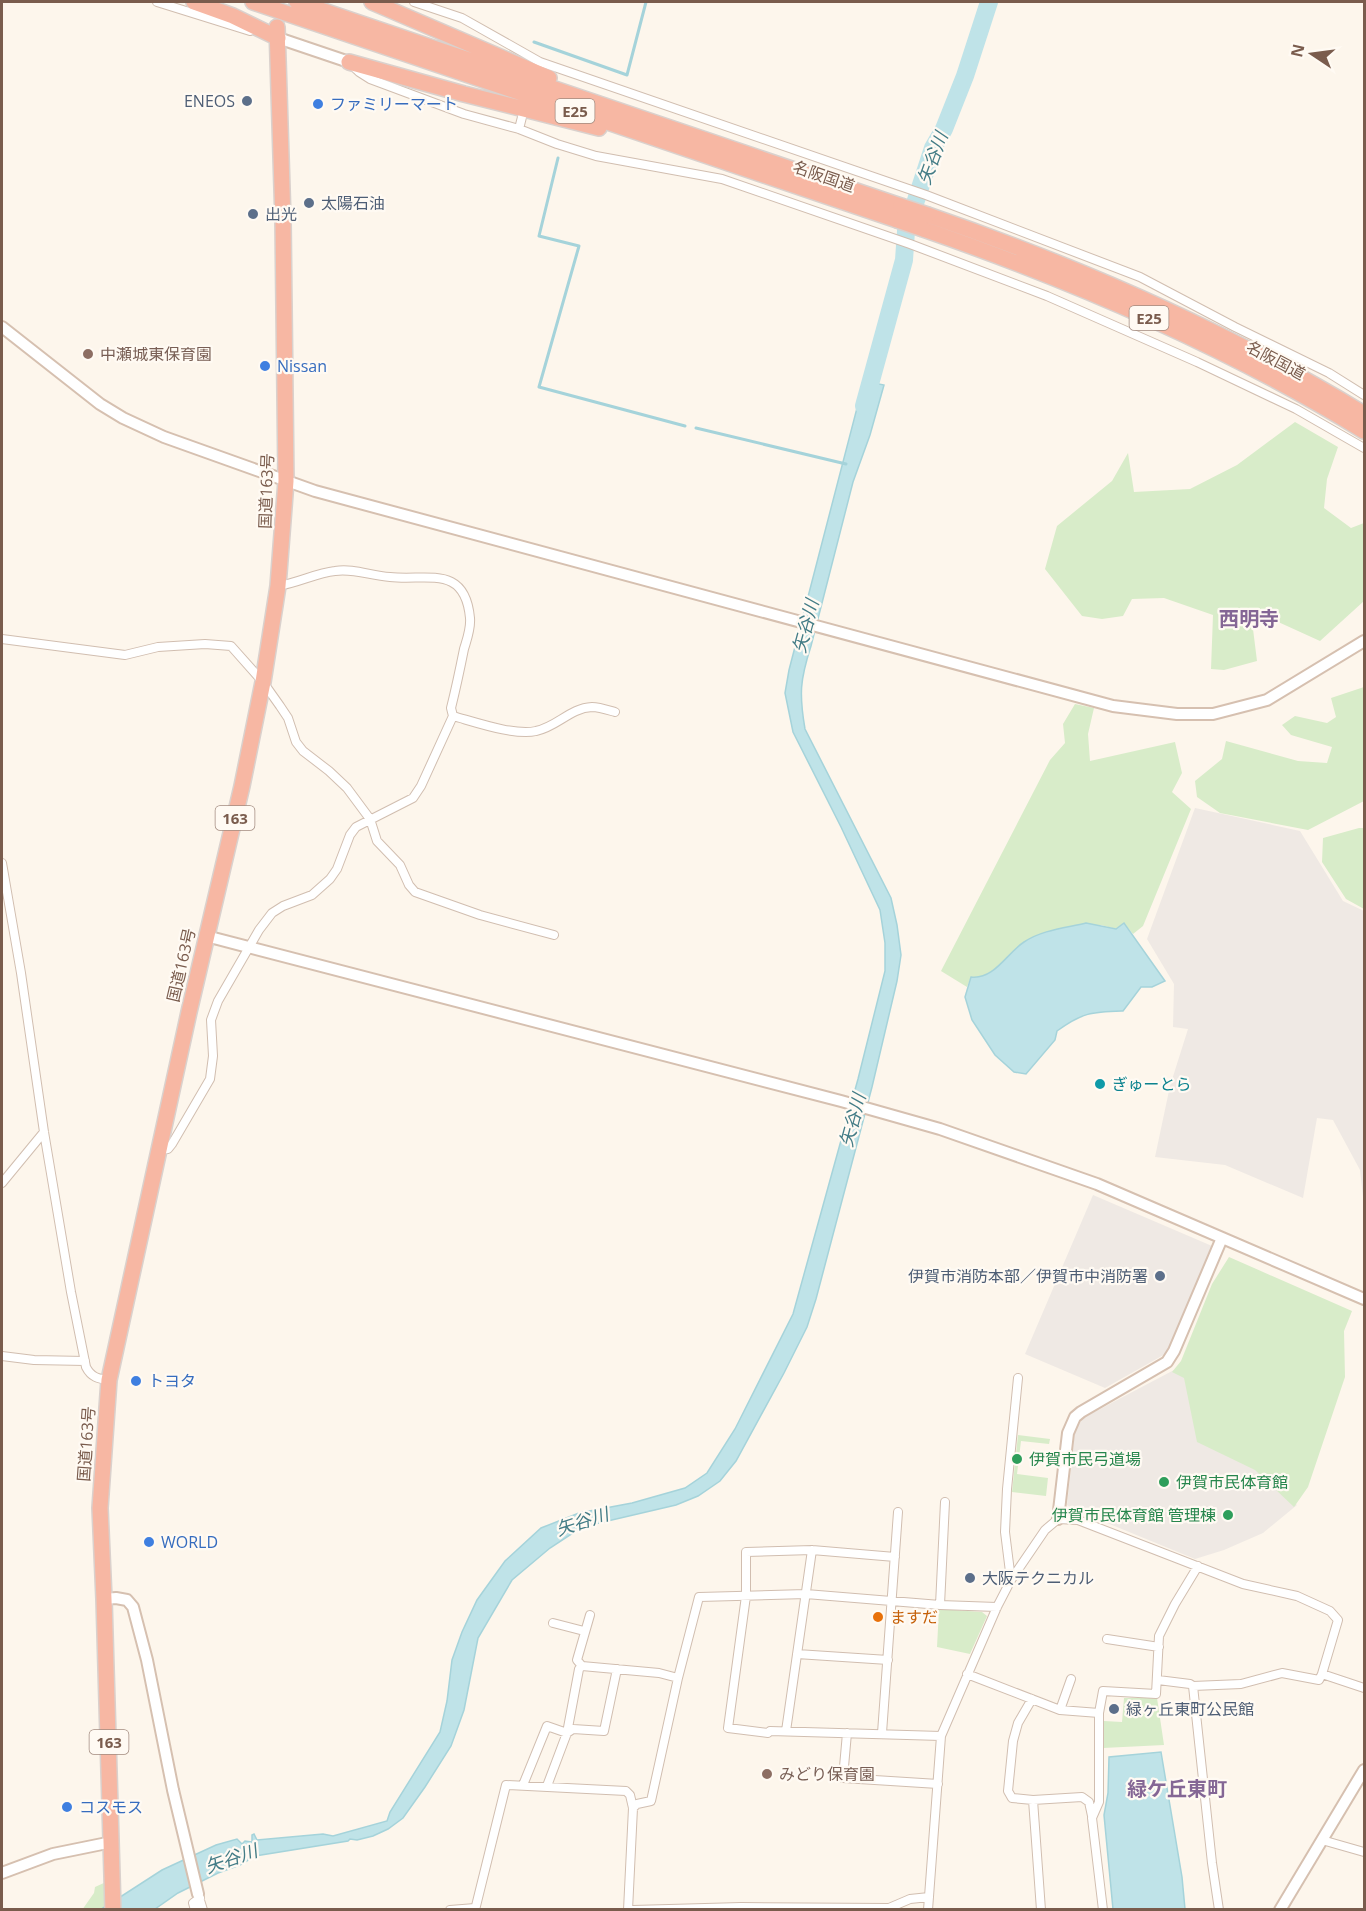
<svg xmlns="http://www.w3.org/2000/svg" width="1366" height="1911" font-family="'Open Sans','Noto Sans JP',sans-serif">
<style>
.industrial{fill:#efe9e4}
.green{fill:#d8ecc9}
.water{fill:#bfe3e8;stroke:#a5d3da;stroke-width:1.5}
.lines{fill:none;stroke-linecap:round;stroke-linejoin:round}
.stream{stroke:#a5d3da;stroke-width:3}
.river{stroke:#bfe3e8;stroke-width:18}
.street-casing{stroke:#d1beb0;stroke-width:10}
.secondary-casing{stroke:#d6c0b0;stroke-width:14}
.highway-casing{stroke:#dad1cd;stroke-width:18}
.street{stroke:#fff;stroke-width:8}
.secondary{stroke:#fff;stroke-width:10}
.highway{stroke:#f7b7a3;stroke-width:15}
.highway-bridge-casing{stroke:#dad1cd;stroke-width:18;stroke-linecap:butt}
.highway-bridge{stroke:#f7b7a3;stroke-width:15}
.service-dot{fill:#5c6f8a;stroke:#fffaf3;stroke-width:2}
.shop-dot{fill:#3f7fe0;stroke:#fffaf3;stroke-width:2}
.education-dot{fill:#8d6e63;stroke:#fffaf3;stroke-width:2}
.culture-dot{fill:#0f9aa8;stroke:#fffaf3;stroke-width:2}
.leisure-dot{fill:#2e9e5b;stroke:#fffaf3;stroke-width:2}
.food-dot{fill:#e8710a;stroke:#fffaf3;stroke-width:2}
.labels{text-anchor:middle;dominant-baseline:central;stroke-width:4.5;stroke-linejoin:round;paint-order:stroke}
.shield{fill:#fffaf3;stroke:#a28b7f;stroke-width:1.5}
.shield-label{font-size:15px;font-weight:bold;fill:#7a5c4d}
.service-label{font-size:16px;fill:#4e5e75;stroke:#fffaf3;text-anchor:start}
.shop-label{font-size:16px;fill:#366cbe;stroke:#fffaf3;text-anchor:start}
.street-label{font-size:16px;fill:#7a5c4d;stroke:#fffaf3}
.education-label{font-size:16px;fill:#785e54;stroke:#fffaf3;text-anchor:start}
.culture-label{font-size:16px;fill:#0d838f;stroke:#fffaf3;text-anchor:start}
.leisure-label{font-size:16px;fill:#27864d;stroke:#fffaf3;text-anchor:start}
.food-label{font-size:16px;fill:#c56008;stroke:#fffaf3;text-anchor:start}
.water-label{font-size:18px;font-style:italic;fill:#437c86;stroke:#fffaf3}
.quarter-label{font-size:20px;font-weight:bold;fill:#846695;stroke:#fffaf3}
</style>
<rect width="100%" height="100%" fill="#fdf6ec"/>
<path class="industrial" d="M1195,808L1300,831L1343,901L1364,911V1206L1360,1170L1333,1120L1317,1118L1303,1198L1225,1165L1155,1157L1170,1086L1188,1029L1173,1027L1174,984L1147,939Z
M1093,1195L1212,1246L1167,1353L1105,1388L1025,1354Z
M1174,1370L1186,1376L1259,1471L1297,1505L1263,1533L1224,1550L1195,1559L1073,1509L1067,1505L1075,1431L1083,1418Z"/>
<path class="green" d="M1295,422L1338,447L1327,479L1324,508L1351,528L1364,523V601L1320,641L1263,615L1253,629L1257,661L1224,670L1211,669L1213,615L1164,598L1132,599L1123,616L1102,619L1082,616L1045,569L1057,526L1112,481L1128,453L1134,492L1190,489L1237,465Z
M1364,687V801L1308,830L1220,813L1197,797L1195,781L1222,759L1226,741L1298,761L1327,763L1332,747L1291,735L1282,725L1295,716L1327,723L1336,717L1331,698Z
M1075,704L1094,708L1088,734L1090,761L1175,742L1182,773L1172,792L1191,809L1143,926L1133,934L1124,923L1116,929L1101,925L1023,943L994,970L979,978L971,977L967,987L941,971L1050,760L1065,743L1063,724Z
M1359,828H1364V909L1346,899L1322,862L1323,838Z
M1229,1257L1352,1311L1344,1331L1345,1377L1308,1487L1294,1507L1255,1470L1197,1442L1184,1378L1172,1372L1181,1361L1212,1284Z
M1018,1435L1050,1439L1049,1444L1021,1441L1017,1474L1048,1478L1046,1496L1012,1492Z
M939,1609L982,1612L987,1616L970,1654L937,1647Z
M1124,1698H1157L1164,1745L1103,1748L1104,1721L1122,1722Z
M106,1882V1909L82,1910L94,1893L95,1887Z"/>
<path class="water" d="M864,381L884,385L870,435L853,482L811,646C800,680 799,694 805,729L891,898L897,925L901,955L897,981L872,1087L816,1299L807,1327L784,1373L736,1461L720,1481L698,1496L676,1505L582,1527L550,1548L512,1580L478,1638L464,1710L451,1746L425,1787L403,1818L388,1829L373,1836L357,1840L350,1839L348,1841L255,1856L240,1865L218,1873L178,1893L155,1909L100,1910L162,1870L216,1845L237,1839L242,1844L245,1841L252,1842V1835L254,1834L257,1840L323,1834L333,1836L387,1821L390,1812L440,1732L447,1701L452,1660L462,1632L477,1600L505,1561L541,1528L579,1513L632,1503L685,1488L707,1473L735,1429L793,1314L858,1079L885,971V943L880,910L841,827L793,732L785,693L789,670Z
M1086,923L1116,929L1124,923L1165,981L1152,987H1141L1123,1011C1092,1012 1083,1012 1057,1031L1055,1040L1026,1074L1014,1072L995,1055L972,1020L965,997L971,977C994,980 1007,953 1024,942C1042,930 1065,928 1086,923Z
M1161,1752L1182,1877L1185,1909H1113L1104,1815L1108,1793L1109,1757Z"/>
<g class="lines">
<path class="stream" d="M534,42L627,75L646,2
M558,158L539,236L579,246L539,387L685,426
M696,428L846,464"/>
<path class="river" d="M864,406L904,260L906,231L933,148L944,129L965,76L989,2"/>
<defs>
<path id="street" d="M157,2L250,31
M414,2L462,18L540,62L926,195L1140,277L1235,327L1329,373L1364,395
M352,65L359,72L370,79L464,114L519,129L557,144L596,156L722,179L910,244L1047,296L1197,362L1296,409L1364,448
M519,129L522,117
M2,639L125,655L158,647L205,644L231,646L263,682L280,706L288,718L296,742L303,751L329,771L347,788L370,819L377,841L400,865L409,885L415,892L480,915L554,935
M453,716C475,722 515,736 536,731C557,727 570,708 592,707C599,707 608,710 615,712
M2,863L21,973L44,1132L71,1292L86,1367C91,1377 98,1379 109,1380
M158,1150L168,1149L172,1144L210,1079L213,1056L211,1020L218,1001L259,930L272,913L283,906L312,895L330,879L337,869L350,835L356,827L413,798L421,786L453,716L451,708C456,688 460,669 464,649C467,639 471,629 470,618C465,564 427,581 390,577C371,576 354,568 335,571C316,573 298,583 278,586
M2,1183L44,1132
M2,1356L34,1360L85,1361
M895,1557L812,1550L746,1552V1596L728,1728L768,1733L770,1731L941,1736
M1011,1580L1005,1532L1007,1489L1018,1378
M940,1605L945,1502
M553,1623L584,1631
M1107,1639L1159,1647
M797,1654L888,1660
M582,1666L577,1660L590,1615
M967,1674L1060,1710L1099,1713
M1158,1680L1190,1684L1193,1686L1241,1684L1282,1673L1319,1680L1322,1674
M1193,1686L1212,1863L1219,1910
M1032,1699L1018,1723L1013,1741L1008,1791L1012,1798L1033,1800
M1060,1710L1071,1679
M786,1731L812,1550
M847,1733L843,1778L938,1784
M882,1733L898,1512
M523,1785L547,1726L567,1733L573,1729L604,1731L617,1669
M547,1786L567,1733L579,1669L582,1666L659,1673L678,1678
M633,1808L637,1804L651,1801L678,1678L699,1597L806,1594L940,1605L997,1607
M1322,1840L1364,1852
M198,1894L203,1910
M195,1910L193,1903L200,1898
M450,1910L475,1908
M475,1910L506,1785L626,1791L630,1795L633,1808L628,1910
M633,1910L741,1907L889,1908L910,1899L929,1897
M928,1910L941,1736L997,1607L1011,1580L1045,1530L1058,1519L1078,1520L1243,1584L1297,1596L1330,1611L1338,1620L1322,1674L1364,1688
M1041,1910L1033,1800L1082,1797L1089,1802L1092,1816
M1103,1910L1092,1818L1099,1802V1713L1103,1691L1156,1694L1159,1636L1175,1604L1198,1566"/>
<path id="secondary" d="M278,38L349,62
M2,327L100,404L123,418L164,437L315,491L1113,706L1177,714H1213L1267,700L1364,641
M206,936L841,1101L940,1129L1097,1184L1364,1299
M1058,1519L1068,1433L1075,1417L1081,1412L1167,1362L1174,1351L1222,1238
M104,1599L116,1598L127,1600L133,1607L147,1660L173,1790L198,1894
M2,1873L53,1854L112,1842
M1280,1910L1364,1770"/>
<path id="highway" d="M194,2L233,16L278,38
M253,2L897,220
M297,2L901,206
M372,2L549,78
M349,62L464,94L599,128
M928,215C1080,267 1227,331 1364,414
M923,229C1076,282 1226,346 1364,431
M113,1910L104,1599L100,1508L109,1380L189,1012L242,786L263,682L278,586L286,481L283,221L277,27"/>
</defs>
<use href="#street" class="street-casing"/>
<use href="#secondary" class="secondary-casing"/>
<use href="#highway" class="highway-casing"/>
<use href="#street" class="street"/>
<use href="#secondary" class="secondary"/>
<use href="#highway" class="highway"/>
<defs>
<path id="highway-bridge" d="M901,206L928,215
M897,220L923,229"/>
</defs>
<use href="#highway-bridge" class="highway-bridge-casing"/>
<use href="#highway-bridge" class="highway-bridge"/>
</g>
<g class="service-dot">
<circle cx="247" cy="101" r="6"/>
<circle cx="309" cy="203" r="6"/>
<circle cx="253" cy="214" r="6"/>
<circle cx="1160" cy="1276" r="6"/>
<circle cx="970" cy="1578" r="6"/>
<circle cx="1114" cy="1709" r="6"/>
</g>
<g class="shop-dot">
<circle cx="318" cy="104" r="6"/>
<circle cx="265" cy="366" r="6"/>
<circle cx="136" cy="1381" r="6"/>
<circle cx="149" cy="1542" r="6"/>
<circle cx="67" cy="1807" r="6"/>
</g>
<g class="education-dot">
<circle cx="88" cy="354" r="6"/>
<circle cx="767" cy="1774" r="6"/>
</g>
<circle class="culture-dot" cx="1100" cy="1084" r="6"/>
<g class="leisure-dot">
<circle cx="1017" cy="1459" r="6"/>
<circle cx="1164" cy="1482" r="6"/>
<circle cx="1228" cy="1515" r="6"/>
</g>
<circle class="food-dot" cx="878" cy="1617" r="6"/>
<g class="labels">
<g class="shield">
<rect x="555.5" y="99" width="39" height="24" rx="4.5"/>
<rect x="1129.5" y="306" width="39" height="24" rx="4.5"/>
<rect x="215.5" y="806" width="39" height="24" rx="4.5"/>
<rect x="89.5" y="1730" width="39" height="24" rx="4.5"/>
</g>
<g class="shield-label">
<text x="575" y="111">E25</text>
<text x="1149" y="318">E25</text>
<text x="235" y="818">163</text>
<text x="109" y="1742">163</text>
</g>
<g class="service-label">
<text x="235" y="101" text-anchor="end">ENEOS</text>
<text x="321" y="203">太陽石油</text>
<text x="265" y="214">出光</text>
<text x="1148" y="1276" text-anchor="end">伊賀市消防本部／伊賀市中消防署</text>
<text x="982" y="1578">大阪テクニカル</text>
<text x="1126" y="1709">緑ヶ丘東町公民館</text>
</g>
<g class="shop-label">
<text x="330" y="104">ファミリーマート</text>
<text x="277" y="366">Nissan</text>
<text x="148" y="1381">トヨタ</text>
<text x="161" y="1542">WORLD</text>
<text x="79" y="1807">コスモス</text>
</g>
<g class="street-label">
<text transform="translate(824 176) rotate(19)">名阪国道</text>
<text transform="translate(1276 360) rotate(28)">名阪国道</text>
<text transform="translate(266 491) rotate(-88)">国道163号</text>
<text transform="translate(181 965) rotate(-77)">国道163号</text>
<text transform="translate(86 1444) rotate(-86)">国道163号</text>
</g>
<g class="education-label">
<text x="100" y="354">中瀬城東保育園</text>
<text x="779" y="1774">みどり保育園</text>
</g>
<g class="culture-label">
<text x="1112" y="1084">ぎゅーとら</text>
</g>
<g class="leisure-label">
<text x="1029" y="1459">伊賀市民弓道場</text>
<text x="1176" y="1482">伊賀市民体育館</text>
<text x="1216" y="1515" text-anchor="end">伊賀市民体育館 管理棟</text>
</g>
<g class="food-label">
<text x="890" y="1617">ますだ</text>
</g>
<g class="water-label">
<text transform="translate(932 158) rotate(-70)">矢谷川</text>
<text transform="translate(805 626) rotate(-75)">矢谷川</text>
<text transform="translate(852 1120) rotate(-75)">矢谷川</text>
<text transform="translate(582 1521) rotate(-18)">矢谷川</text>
<text transform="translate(231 1858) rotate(-19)">矢谷川</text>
</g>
<g class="quarter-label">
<text x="1249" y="618">西明寺</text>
<text x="1177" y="1788">緑ケ丘東町</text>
</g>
</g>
<rect width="1366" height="1911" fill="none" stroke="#7a5c4d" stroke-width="6"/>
<g transform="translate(1312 54) rotate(283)" stroke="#fffaf3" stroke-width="4.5" paint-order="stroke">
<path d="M0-4.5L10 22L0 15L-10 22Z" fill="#7a5c4d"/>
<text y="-9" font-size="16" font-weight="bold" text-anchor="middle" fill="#7a5c4d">N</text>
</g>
</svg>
